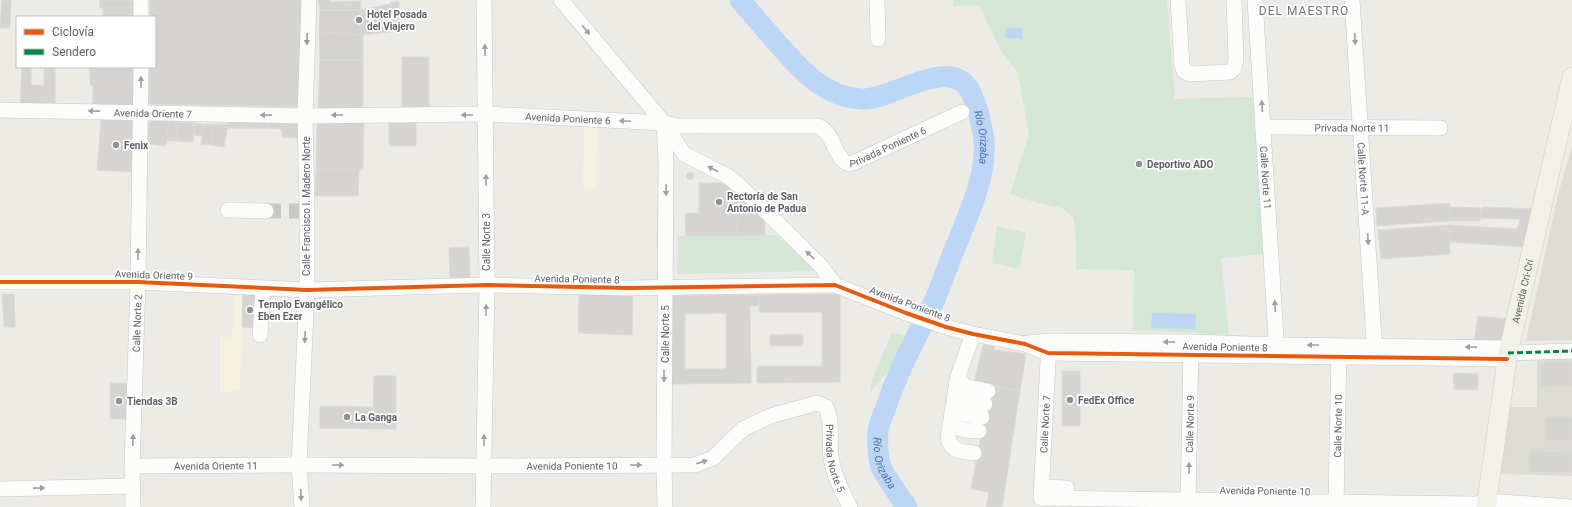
<svg xmlns="http://www.w3.org/2000/svg" width="1572" height="507" font-family="Roboto,sans-serif">
<style>
.commercial{fill:#f5f2e0}
.education{fill:#dcdbd4}
.green{fill:#d4e7d4}
.water{fill:#bcd7f5}
.lines{fill:none;stroke-linecap:round;stroke-linejoin:round}
.river{stroke:#bcd7f5;stroke-width:21}
.building{fill:#d5d4d1;stroke:#dbdad6;fill-rule:evenodd}
.minor-tunnel{stroke:#c8c8c6;stroke-width:15;stroke-dasharray:15 8;stroke-linecap:butt}
.minor-casing{stroke:#c7c7c7;stroke-width:16}
.major-casing{stroke:#d3cdb5;stroke-width:20}
.minor{stroke:#fcfcfb;stroke-width:15}
.major{stroke:#f2f1e7;stroke-width:19}
.quiet{stroke:#00873e;stroke-width:3;stroke-dasharray:6 3;stroke-linecap:butt}
.cycleway-casing{stroke:#fff;stroke-width:6}
.cycleway{stroke:#e8590c;stroke-width:4}
.oneway{fill:#9c9ea0}
.poi-dot{fill:#8e9092;stroke:#fff;stroke-width:1.5}
.labels{text-anchor:middle;dominant-baseline:central;stroke-width:3.5;stroke-linejoin:round;paint-order:stroke}
.poi-label{font-size:10px;font-weight:bold;fill:#5c5f64;stroke:#fff;text-anchor:start}
.street-label{font-size:10px;fill:#5c5f64;stroke:#fff}
.water-label{font-size:11px;font-style:italic;fill:#4773b5;stroke:#fff}
.quarter-label{font-size:12px;letter-spacing:1px;fill:#6d7176;stroke:#fff}
</style>
<rect width="100%" height="100%" fill="#ecebe6"/>
<path class="commercial" d="M584,124H597L596,189L583,188Z
M234,292H243L240,391L220,392V336L232,337Z"/>
<path class="education" d="M1572,146V340L1526,341L1558,195Z
M1572,356V476L1501,474L1510,407H1537V357Z"/>
<path class="green" d="M953,0H1167L1175,99L1255,97L1265,254L1221,258L1229,335L1133,330L1134,270L1076,269V244L1074,218L1062,208L1037,203L1010,194L1029,134L1018,73L1000,49L979,5L953,6Z
M997,226L1026,233L1019,269L992,263Z
M776,235L818,271L677,274L678,236Z
M892,332L908,336L909,348L870,392L872,380Z"/>
<path class="water" d="M1005,28H1023L1022,38H1005Z
M1152,313L1196,314L1195,329L1151,328Z"/>
<g class="lines">
<path class="river" id="s1" d="M740,0C753,15 765,29 778,44C801,70 823,96 860,99C890,102 947,55 969,89C975,100 979,112 981,124C982,129 984,136 984,141C987,178 966,220 953,253C945,273 938,295 928,314C912,344 897,374 886,407C883,415 879,423 878,431C877,438 878,457 880,464C882,472 901,499 907,507"/>
</g>
<path class="building" d="M2,0H11L10,28H0Z
M100,0H136V8H99Z
M150,0H301L300,107L149,104V67H155V17H150Z
M318,0H330V2L361,1V10H320Z
M391,2H399V31L363,35L319,32L320,10H361L390,4Z
M103,8H136V17H103Z
M319,32L363,35V60H320Z
M402,57H429V110H402Z
M320,60H363V111H318Z
M22,67H31V85H44V67H55V108H20Z
M90,67H136L137,105H93V85H90Z
M228,117H242L241,128H228Z
M242,117H268V128H241Z
M268,117L301,121V138L282,137V129L268,128Z
M317,119L364,121L363,170L316,169Z
M101,120H135L131,172L97,170Z
M149,120L169,121L166,146L147,144Z
M389,120H416V146H389Z
M169,121L177,122L176,141H167Z
M177,122L195,123L193,142L176,141Z
M195,123L204,124L202,136L194,135Z
M204,124H214L211,145H201Z
M214,124H228L224,147L211,145Z
M316,169L359,170L358,196H315Z
M686.5 176a3.5 3.5 0 1 1 7 0a3.5 3.5 0 1 1-7 0Z
M699,183H727L738,191L737,236H686L685,213H699Z
M738,191L765,215V235L737,236Z
M1450,203V221L1377,226L1376,208Z
M1450,207L1481,208L1480,221H1450Z
M1483,207L1535,209L1526,247L1450,242V225L1517,229L1520,219L1481,218Z
M1450,225V254L1381,259L1378,230Z
M469,247L470,280H450L449,248Z
M243,292H257V328L242,327Z
M2,294H14L15,327H4Z
M579,294L633,295L632,335L578,333Z
M840,294V382L757,383V366H822V312H759V295Z
M673,295H759V306H750L751,383L671,384ZM726,313V369H685V314Z
M1478,316L1508,319L1504,338L1499,342H1474Z
M803,334V346H770V335Z
M983,345L995,347L994,350L1026,354L1020,391L974,383Z
M1572,362V386L1541,387V363Z
M1062,371H1080V426H1062Z
M1453,373L1478,374V390L1454,389Z
M374,376H396V429H373Z
M110,383H128L129,419H110Z
M990,386L1020,391L1002,507H986L989,492L971,489Z
M320,406L373,407V429L320,428Z
M1546,417H1572V440H1546Z
M1529,451L1572,452V472H1529Z"/>
<g class="lines">
<path class="minor-tunnel" d="M266,211H301"/>
<defs>
<g id="minor">
<path d="M561,0L664,123L684,154L727,176L741,187L820,265L835,285"/>
<path d="M877,0L878,39"/>
<path d="M1178,0L1182,65L1184,71L1190,74L1230,72L1234,68L1236,60L1234,0"/>
<path id="s2" d="M1255,0L1277,354"/>
<path id="s3" d="M1352,0L1375,354"/>
<path d="M141,17V0"/>
<path id="s4" d="M0,110L305,116L486,114L664,123L679,126H818C833,131 836,160 847,163C849,164 851,163 853,163L962,112"/>
<path d="M664,124L666,161L664,465L665,507"/>
<path id="s5" d="M1263,127L1440,128"/>
<path d="M228,210L266,211"/>
<path d="M0,282H138L307,290L487,285L629,288L835,285L906,313L946,327L973,334L1025,344L1048,353L1507,359"/>
<path d="M973,334L958,376L948,438C952,453 961,451 974,453"/>
<path d="M260,335L263,288"/>
<path d="M1028,343L1049,341L1191,342L1278,345L1510,348"/>
<path d="M1508,353L1572,351"/>
<path d="M957,381L968,387L988,391"/>
<path d="M955,395C963,403 974,402 985,404"/>
<path d="M953,407C961,416 971,415 982,417"/>
<path d="M951,422C957,431 969,430 979,431"/>
<path id="s6" d="M132,466L299,465L483,466L695,465L713,458L743,429L770,416L817,403L826,407C833,422 829,441 831,458C834,476 842,491 850,507"/>
<path d="M1042,487L1067,488"/>
<path d="M0,489L132,486"/>
<path id="s7" d="M1041,496L1049,342"/>
<path d="M1041,498L1475,504L1487,501L1571,507"/>
<path id="s8" d="M133,507L132,466L138,282L141,67"/>
<path d="M302,507L299,465L307,290V211L305,116L309,0"/>
<path d="M483,507L487,285L484,0"/>
<path id="s9" d="M1188,507L1191,346"/>
<path id="s10" d="M1336,507L1339,348"/>
</g>
<g id="major">
<path id="s11" d="M1486,507L1508,353L1572,77"/>
</g>
</defs>
<use href="#minor" class="minor-casing"/>
<use href="#major" class="major-casing"/>
<use href="#minor" class="minor"/>
<use href="#major" class="major"/>
<path class="quiet" d="M1508,353L1572,351"/>
<defs>
<path id="cycleway" d="M0,282H138L307,290L487,285L629,288L835,285L906,313L946,327L973,334L1025,344L1048,353L1507,359"/>
</defs>
<use href="#cycleway" class="cycleway-casing"/>
<use href="#cycleway" class="cycleway"/>
</g>
<defs><path id="oneway-solid" d="M-6-.8H1V-3.2L6.5 0L1 3.2V.8H-6Z"/></defs>
<g class="oneway">
<use href="#oneway-solid" transform="translate(586 30) rotate(50)"/>
<use href="#oneway-solid" transform="translate(307 39) rotate(92)"/>
<use href="#oneway-solid" transform="translate(1355 39) rotate(87)"/>
<use href="#oneway-solid" transform="translate(485 50) rotate(-91)"/>
<use href="#oneway-solid" transform="translate(141 82) rotate(-90)"/>
<use href="#oneway-solid" transform="translate(1262 106) rotate(-94)"/>
<use href="#oneway-solid" transform="translate(94 111) rotate(-179)"/>
<use href="#oneway-solid" transform="translate(266 115) rotate(-179)"/>
<use href="#oneway-solid" transform="translate(337 115) rotate(180)"/>
<use href="#oneway-solid" transform="translate(467 115) rotate(180)"/>
<use href="#oneway-solid" transform="translate(625 121) rotate(-177)"/>
<use href="#oneway-solid" transform="translate(713 169) rotate(-153)"/>
<use href="#oneway-solid" transform="translate(486 180) rotate(-90)"/>
<use href="#oneway-solid" transform="translate(666 190) rotate(90)"/>
<use href="#oneway-solid" transform="translate(1368 239) rotate(86)"/>
<use href="#oneway-solid" transform="translate(138 254) rotate(-89)"/>
<use href="#oneway-solid" transform="translate(810 255) rotate(-136)"/>
<use href="#oneway-solid" transform="translate(1275 306) rotate(-94)"/>
<use href="#oneway-solid" transform="translate(486 310) rotate(-89)"/>
<use href="#oneway-solid" transform="translate(305 337) rotate(92)"/>
<use href="#oneway-solid" transform="translate(1169 342) rotate(-180)"/>
<use href="#oneway-solid" transform="translate(1313 345) rotate(-180)"/>
<use href="#oneway-solid" transform="translate(1471 347) rotate(-179)"/>
<use href="#oneway-solid" transform="translate(664 376) rotate(90)"/>
<use href="#oneway-solid" transform="translate(133 440) rotate(-88)"/>
<use href="#oneway-solid" transform="translate(484 440) rotate(-89)"/>
<use href="#oneway-solid" transform="translate(702 462) rotate(-18)"/>
<use href="#oneway-solid" transform="translate(338 465)"/>
<use href="#oneway-solid" transform="translate(636 465)"/>
<use href="#oneway-solid" transform="translate(1189 468) rotate(-89)"/>
<use href="#oneway-solid" transform="translate(39 488) rotate(-1)"/>
<use href="#oneway-solid" transform="translate(301 495) rotate(87)"/>
</g>
<g class="poi-dot">
<circle cx="359" cy="20" r="4"/>
<circle cx="116" cy="145" r="4"/>
<circle cx="1139" cy="164" r="4"/>
<circle cx="719" cy="202" r="4"/>
<circle cx="250" cy="310" r="4"/>
<circle cx="1070" cy="400" r="4"/>
<circle cx="119" cy="401" r="4"/>
<circle cx="347" cy="417" r="4"/>
</g>
<g class="labels">
<g class="poi-label">
<text x="367" y="14">Hotel Posada<tspan x="367" dy="12">del Viajero</tspan></text>
<text x="124" y="145">Fenix</text>
<text x="1147" y="164">Deportivo ADO</text>
<text x="727" y="196">Rectoría de San<tspan x="727" dy="12">Antonio de Padua</tspan></text>
<text x="258" y="304">Templo Evangélico<tspan x="258" dy="12">Eben Ezer</tspan></text>
<text x="1078" y="400">FedEx Office</text>
<text x="127" y="401">Tiendas 3B</text>
<text x="355" y="417">La Ganga</text>
</g>
<g class="street-label">
<text stroke="none"><textPath href="#s4" startOffset="153">Avenida Oriente 7</textPath></text>
<text stroke="none"><textPath href="#s4" startOffset="568">Avenida Poniente 6</textPath></text>
<text stroke="none"><textPath href="#s5" startOffset="89">Privada Norte 11</textPath></text>
<text stroke="none"><textPath href="#s4" startOffset="911">Privada Poniente 6</textPath></text>
<text stroke="none"><textPath href="#s2" startOffset="178">Calle Norte 11</textPath></text>
<text stroke="none"><textPath href="#s3" startOffset="179">Calle Norte 11-A</textPath></text>
<text transform="translate(306 206) rotate(-90)">Calle Francisco I. Madero Norte</text>
<text transform="translate(486 242) rotate(-90)">Calle Norte 3</text>
<text transform="translate(154 275) rotate(2)">Avenida Oriente 9</text>
<text transform="translate(577 279) rotate(1)">Avenida Poniente 8</text>
<text stroke="none"><textPath href="#s11" startOffset="219">Avenida Cri-Crí</textPath></text>
<text transform="translate(910 304) rotate(20)">Avenida Poniente 8</text>
<text stroke="none"><textPath href="#s8" startOffset="184">Calle Norte 2</textPath></text>
<text transform="translate(665 334) rotate(-90)">Calle Norte 5</text>
<text transform="translate(1225 347) rotate(1)">Avenida Poniente 8</text>
<text stroke="none"><textPath href="#s7" startOffset="72">Calle Norte 7</textPath></text>
<text stroke="none"><textPath href="#s9" startOffset="83">Calle Norte 9</textPath></text>
<text stroke="none"><textPath href="#s10" startOffset="81">Calle Norte 10</textPath></text>
<text stroke="none"><textPath href="#s6" startOffset="765">Privada Norte 5</textPath></text>
<text stroke="none"><textPath href="#s6" startOffset="440">Avenida Poniente 10</textPath></text>
<text stroke="none"><textPath href="#s6" startOffset="84">Avenida Oriente 11</textPath></text>
<text transform="translate(1265 491) rotate(1)">Avenida Poniente 10</text>
</g>
<g class="water-label">
<text stroke="none"><textPath href="#s1" startOffset="327">Río Orizaba</textPath></text>
<text stroke="none"><textPath href="#s1" startOffset="675">Río Orizaba</textPath></text>
</g>
<g class="quarter-label">
<text x="1304" y="11">DEL MAESTRO</text>
</g>
</g>
<rect x="16" y="16" width="140" height="52" fill="#ffffff" stroke="#bebfc1"/>
<rect x="24" y="29" width="20" height="6" fill="#e8590c" stroke="#bebfc1"/>
<text x="52" y="36" font-size="12" fill="#5c5f64">Ciclovía</text>
<rect x="24" y="49" width="20" height="6" fill="#00873e" stroke="#bebfc1"/>
<text x="52" y="56" font-size="12" fill="#5c5f64">Sendero</text>
</svg>
